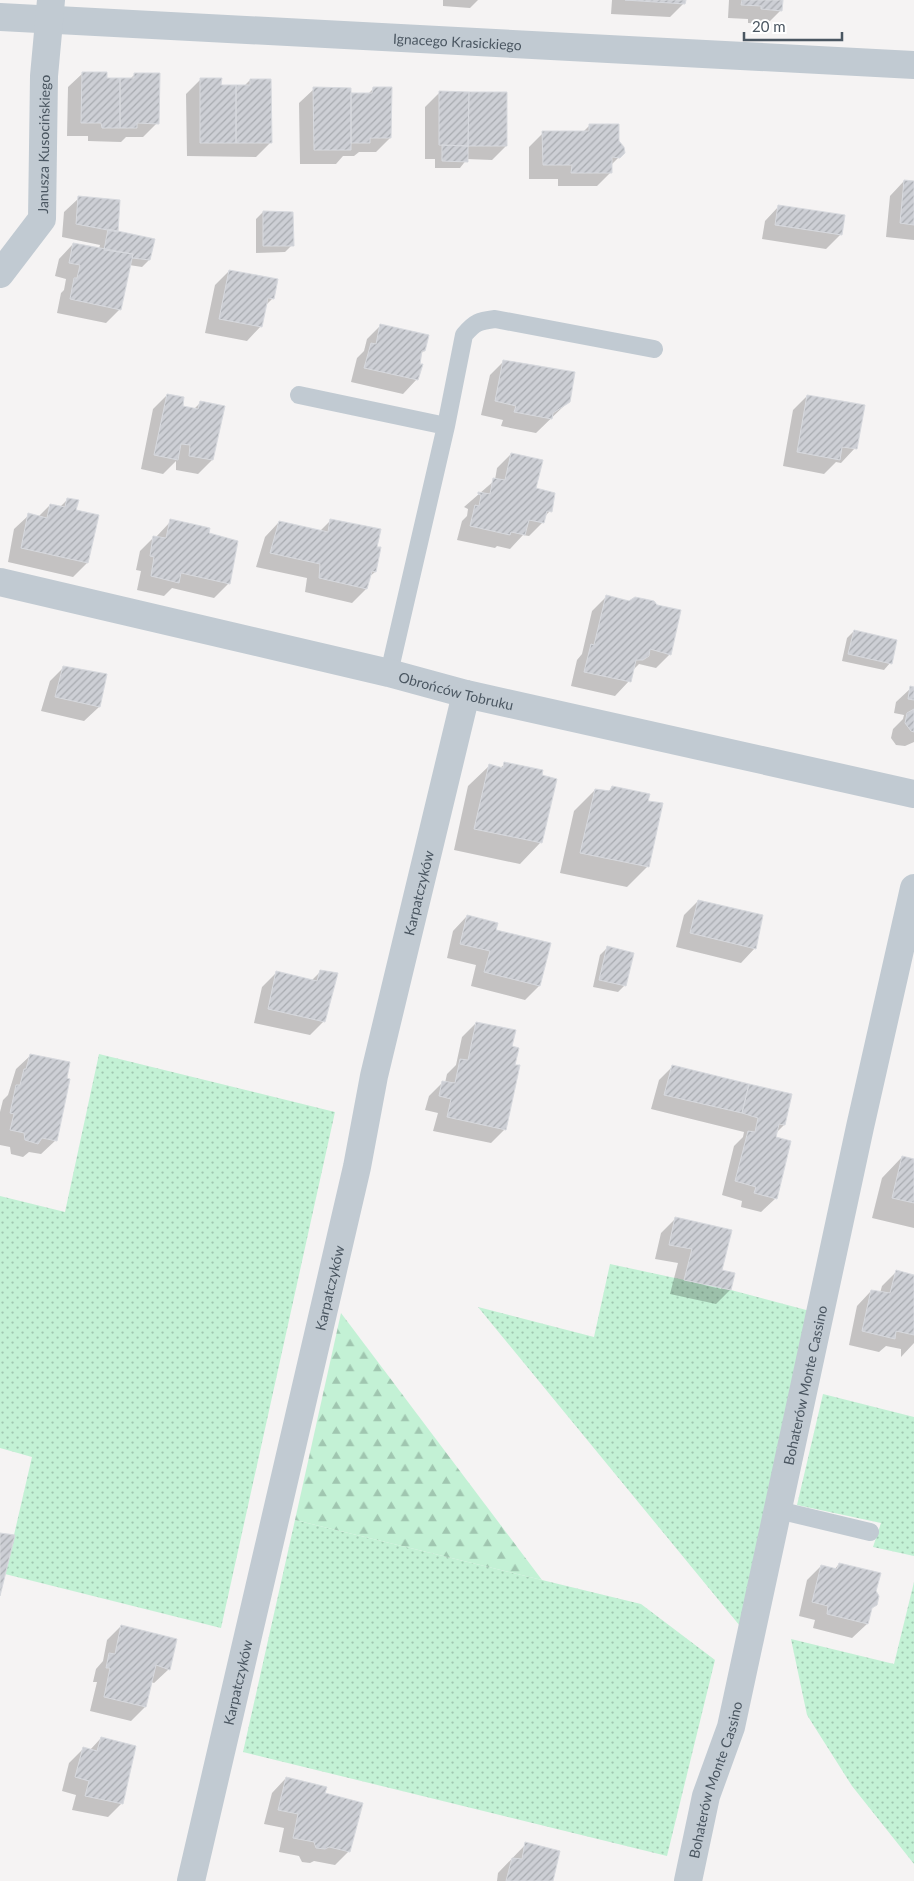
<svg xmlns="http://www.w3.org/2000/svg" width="914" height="1881" font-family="Lato,sans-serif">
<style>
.grass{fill:url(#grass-dots)}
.forest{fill:url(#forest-firs)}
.shadow{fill:#0003;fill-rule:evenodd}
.building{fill:url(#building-hatch);stroke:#d7d9de}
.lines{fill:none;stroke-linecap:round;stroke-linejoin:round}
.lane{stroke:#c1cad2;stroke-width:18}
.street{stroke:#c1cad2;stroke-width:28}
.labels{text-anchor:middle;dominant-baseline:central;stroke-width:4.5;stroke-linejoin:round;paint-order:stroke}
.street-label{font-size:14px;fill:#4a5661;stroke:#fff}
</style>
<defs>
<pattern id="grass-dots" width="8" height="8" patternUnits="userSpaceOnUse" patternTransform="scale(1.25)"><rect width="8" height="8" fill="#c3f1d5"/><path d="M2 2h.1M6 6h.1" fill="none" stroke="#a0c6b0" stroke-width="1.8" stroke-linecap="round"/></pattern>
<pattern id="forest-firs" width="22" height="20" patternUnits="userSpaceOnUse" patternTransform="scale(1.25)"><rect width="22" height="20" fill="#c3f1d5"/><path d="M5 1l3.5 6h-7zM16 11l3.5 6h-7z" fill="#a0c6b0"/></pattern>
<pattern id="building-hatch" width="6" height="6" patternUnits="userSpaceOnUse" patternTransform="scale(1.25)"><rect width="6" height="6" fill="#cdcfd5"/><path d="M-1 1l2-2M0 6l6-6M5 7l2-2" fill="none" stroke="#a8abb0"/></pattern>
</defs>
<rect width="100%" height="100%" fill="#f5f3f3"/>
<path class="grass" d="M99,1054L335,1112L221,1628L5,1574L32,1457L0,1448V1196L65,1212Z
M610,1264L731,1290L810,1311L740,1626L478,1307L594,1337Z
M823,1394L914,1417V1556L873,1547L881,1523L797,1505Z
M295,1520L641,1604L715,1660L667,1856L243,1752Z
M914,1582V1864L852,1786L807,1715L791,1639L894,1664Z"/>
<path class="forest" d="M341,1313L542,1580L295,1520Z"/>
<path class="shadow" d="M443,0H478L470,8L443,6Z
M612,0H684V3L670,17L611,14Z
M729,0H781V10L767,24L748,23V19L728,18Z
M83,73L106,79L129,80L135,74L157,123L143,137H126L121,142L88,141V136H67L68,87Z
M200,80L220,87L244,86L250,80L270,143L256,157L187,156L186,94Z
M314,89L350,95H367L373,89L390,138L376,152H359L354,156H343L336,164H300L299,103Z
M439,93L506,146L492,160L467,159L460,168H435V159H425V107Z
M590,125L618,142L623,153L611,165V172L597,186H558V179H529V147L543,133H582Z
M904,181L914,182V240L886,237L890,196Z
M79,198L149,260L142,267L129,265L120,309L106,323L57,313L61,293L64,290L66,279L55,276L59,259L73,244L99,249L100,245L62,237L64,212Z
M779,206L843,216L840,235L826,249L762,239L765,221Z
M263,212L292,245L285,252L256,253V219Z
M229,271L276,280L272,299L265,306L261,326L247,341L205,333L215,285Z
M381,325L424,351L420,354L417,379L403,394L351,382L357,358L364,351L367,339Z
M504,361L568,402L536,433L501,426L503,420L481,415L490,375Z
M167,395L182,407L194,409L200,403L212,460L198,474L176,470V461L163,474L141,469L153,409Z
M807,396L855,448L841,463L836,462L824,474L783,466L793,410Z
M511,454L550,511L544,517L543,522L529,536L523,535L510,549L497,546L495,548L457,540L462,521L467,516L468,509L464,507L495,480L497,468Z
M68,499L75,511L87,563L73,577L8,562L14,529L29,515L38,517L50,505L60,507Z
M331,520L376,548H380L375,572L369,577L366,589L352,603L305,592L307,578L256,567L265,537L279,522L319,532Z
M171,521L207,534L237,542L228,584L214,598L172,588L164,596L137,590L141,571L136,570L140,551L154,537H156Z
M606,597L670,654L656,668L639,664L632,671L629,681L615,696L571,686L577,660L582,654L592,611Z
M854,631L890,663L884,670L842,661L847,638Z
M64,667L106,675L99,707L84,721L41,711L50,681Z
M911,688H914V742L905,746L896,745L891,738L893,729L903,719L904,715L894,713L896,702Z
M505,764L555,780L540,843L520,864L454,850L468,786L489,766L500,768Z
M612,787L647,867L627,887L560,873L574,811L595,790L608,792Z
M698,901L755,948L741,963L676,947L684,915Z
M467,916L495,931L550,944L539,986L525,1000L471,986L476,965L447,958L453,931Z
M607,948L625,985L618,992L593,987L600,955Z
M321,971L324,1021L310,1035L254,1023L262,987L276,973L311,981Z
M476,1023L510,1046L505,1129L491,1143L433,1131L438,1113L425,1110L429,1096L443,1082L445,1083L447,1074L456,1065L462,1037Z
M31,1055L56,1140L41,1154L29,1152L23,1157L11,1154L10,1147L0,1145V1112L3,1100L8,1095L16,1069Z
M673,1066L784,1125L776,1133V1198L761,1212L741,1207L742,1201L722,1195L734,1146L743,1137L744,1132L651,1109L659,1080Z
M902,1157L914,1160V1228L872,1218L882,1178Z
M675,1219L720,1271L734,1274L730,1290L716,1304L670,1294L678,1263L655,1259L661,1233ZM704,1285H711L721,1287V1289Z
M896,1272L914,1276V1343L901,1357V1349L886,1346L879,1352L849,1345L857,1306L871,1291L880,1293L882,1286Z
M839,1564L870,1610L867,1624L852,1638L813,1628L815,1620L799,1616L807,1580L821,1566L834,1570Z
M121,1626L169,1669L154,1683L151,1682L145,1707L131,1721L90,1711L97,1682H93L96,1669L103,1661L107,1640Z
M101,1738L122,1803L108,1817L72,1810L76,1795L62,1791L69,1763L83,1749L90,1750Z
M286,1778L324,1794L349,1851L335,1865L314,1861L310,1863L302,1862L299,1856L279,1852L284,1828L264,1824L272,1793Z
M526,1844L552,1881H497L498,1873Z"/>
<path class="building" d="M625,0H686L685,4Z
M742,0H783L782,11L761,9V6L741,5Z
M82,72H107V78H120V128H102L101,123H81Z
M134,73H160L159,124L137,123V128H120V78H134Z
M200,78H222L221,85H236V143H200Z
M250,79H271L272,143H236V85H250Z
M313,87L351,88V150H314Z
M373,87H392L391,138H370V143H351V93H372Z
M439,91L469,92L468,146L439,145Z
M469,92H507V146H468Z
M589,124H619V141L624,147L625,153L620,158L612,157V173H571L572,165H543L542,131H589Z
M442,145L468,146V162L442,161Z
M904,180L914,181V225L900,223Z
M78,196L120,200L118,232L76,224Z
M778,205L845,215L842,235L775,225Z
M263,211L293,212L294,246H263Z
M108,229L155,239L150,260L132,258L133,254L104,250Z
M73,243L133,254L121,310L70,299L74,278H77L80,265L69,263Z
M229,270L278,279L274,299L268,298L262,327L219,319Z
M380,324L429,335L425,351H422L420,364H423L418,380L364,368L371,343L376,344Z
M503,360L575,372L570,402L553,413L552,419L514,412L516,406L495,401Z
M167,394L184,397L183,406L198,409L200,401L225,406L213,460L189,456L190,445L181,444L178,460L154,455Z
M807,395L865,405L857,449L842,447L840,460L797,452Z
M511,453L543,460L536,488L555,493L552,512L547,511L544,523L529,520L525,535L511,532L510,535L470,526L475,505L479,506L481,495L478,494V492L490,494L493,478L505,480Z
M67,498L79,500L76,510L99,515L88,563L21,548L28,513L47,518L50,504L65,507Z
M170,519L210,528L209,533L238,541L230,584L181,573L179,583L151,576L154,557L150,556L153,536L166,538Z
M330,519L381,529L377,547H381L376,572L372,571L367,589L319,578L320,564L270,553L279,521L328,532Z
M606,595L629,601L635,597L654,601L657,605L681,610L671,655L650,649L649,656L643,660H636L631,682L584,672L591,644L594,645Z
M854,630L897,640L892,664L848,654Z
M63,666L107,674L100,707L55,697Z
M910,686L914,687V700L908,699Z
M914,709V732L911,731L905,723L907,713Z
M504,762L543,770L542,775L557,779L542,843L474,829L489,764L503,768Z
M612,786L650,794L648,801L663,803L649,867L580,853L595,789L610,791Z
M698,900L763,915L756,949L690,933Z
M467,915L498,923L496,930L551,943L540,986L484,972L490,951L460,944Z
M607,946L634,953L626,986L599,980Z
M320,970L338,973L325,1022L268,1009L276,971L317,981Z
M476,1022L516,1030L512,1046L519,1048L515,1065H520L506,1130L447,1117L451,1099L439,1096L442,1081L455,1083L460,1059L468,1060Z
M30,1054L70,1062L67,1078L70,1079L57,1141L42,1138L38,1144L25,1140L24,1133L10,1130L14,1114L10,1113L16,1085H20L24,1069H26Z
M672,1065L749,1084L742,1113L664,1095Z
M749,1084L792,1094L785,1125L779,1124L776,1137L791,1141L777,1199L754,1193L756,1187L735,1181L748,1131L755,1132L758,1118L742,1113Z
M902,1156L914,1159V1203L892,1198Z
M675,1217L732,1230L722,1270L735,1273L731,1290L684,1280L692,1249L669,1245Z
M896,1270L914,1275V1335L896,1331L895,1339L862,1331L871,1290L890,1293Z
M0,1533L15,1535L0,1596Z
M839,1563L881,1573L876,1591L879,1596L877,1605L872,1608L868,1624L827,1614L828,1606L812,1602L821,1565L837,1569Z
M121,1625L177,1639L170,1670L156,1665L146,1707L104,1697L110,1668H106L109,1653L115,1654Z
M101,1737L136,1746L123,1804L85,1796L89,1781L75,1777L83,1747L97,1751Z
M286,1777L327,1787L325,1793L363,1803L350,1852L329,1847L325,1849L316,1848L314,1842L293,1838L298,1814L278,1810Z
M525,1842L560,1851L553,1881H506L512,1858L522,1859Z"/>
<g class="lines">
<path class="lane" d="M299,395L446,426
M389,673L446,426L464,335C475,322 479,321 495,319L654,349
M778,1510L870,1532"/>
<g class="street">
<path id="s1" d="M0,17L914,65"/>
<path id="s2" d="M0,274L42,219L44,76L51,0"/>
<path id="s3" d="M0,582L389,673L466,694L914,794"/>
<path id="s4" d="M191,1881L357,1167L374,1076L466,694"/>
<path id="s5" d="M688,1881L706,1796L731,1727L860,1127L914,888"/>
</g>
</g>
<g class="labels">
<g class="street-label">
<text stroke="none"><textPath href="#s1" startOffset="458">Ignacego Krasickiego</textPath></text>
<text stroke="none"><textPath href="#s2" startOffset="144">Janusza Kusocińskiego</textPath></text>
<text stroke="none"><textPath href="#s3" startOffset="469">Obrońców Tobruku</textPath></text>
<text stroke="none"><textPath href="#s4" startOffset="1014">Karpatczyków</textPath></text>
<text stroke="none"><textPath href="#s4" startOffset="609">Karpatczyków</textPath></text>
<text stroke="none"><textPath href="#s5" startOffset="510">Bohaterów Monte Cassino</textPath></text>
<text stroke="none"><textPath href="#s4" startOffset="204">Karpatczyków</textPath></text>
<text stroke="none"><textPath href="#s5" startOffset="105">Bohaterów Monte Cassino</textPath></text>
</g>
</g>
<path d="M744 32v8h98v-8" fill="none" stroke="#4a5661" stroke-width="2.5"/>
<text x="752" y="32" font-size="15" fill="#4a5661" stroke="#ffffff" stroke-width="4" paint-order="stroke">20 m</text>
</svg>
